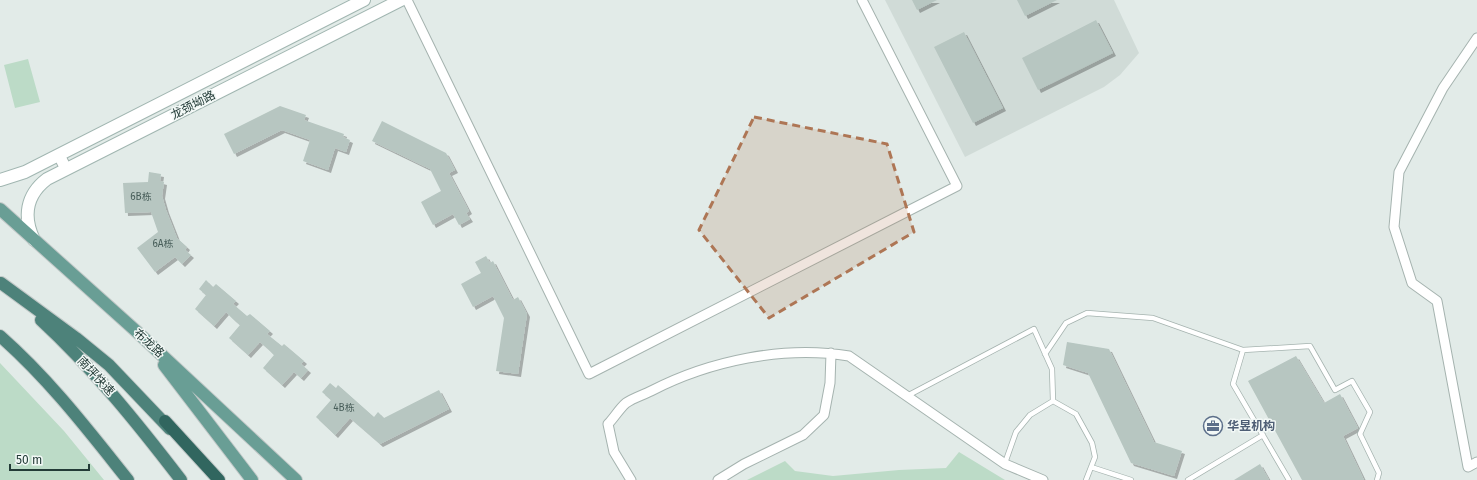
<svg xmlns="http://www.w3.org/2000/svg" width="1477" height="480" font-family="'Fira Sans','Noto Sans SC',sans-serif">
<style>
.built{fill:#d0dbd7}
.green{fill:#bcdbc7}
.building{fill:#b7c6c1;filter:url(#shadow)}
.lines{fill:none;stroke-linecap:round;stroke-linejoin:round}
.service-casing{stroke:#a5b3af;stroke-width:6}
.minor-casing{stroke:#a5b3af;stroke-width:11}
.tertiary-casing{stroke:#a5b3af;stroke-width:13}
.secondary-casing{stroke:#a1b6b1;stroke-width:14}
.primary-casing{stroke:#c1c8c7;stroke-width:14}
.trunk-casing{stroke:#c1c8c7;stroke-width:14}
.motorway-casing{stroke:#c1c8c7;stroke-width:14}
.service{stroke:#fff;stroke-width:4.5}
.minor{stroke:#fff;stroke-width:9}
.tertiary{stroke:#fff;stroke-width:11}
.secondary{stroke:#fff;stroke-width:12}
.primary{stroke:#699e95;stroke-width:12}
.trunk{stroke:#4d827a;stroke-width:12}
.motorway{stroke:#31665f;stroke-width:12}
.marked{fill:#ae7655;fill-opacity:0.2;stroke:#ae7655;stroke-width:3;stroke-dasharray:8 5;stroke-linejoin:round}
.labels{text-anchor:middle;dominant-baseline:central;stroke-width:3;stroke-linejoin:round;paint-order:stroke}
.number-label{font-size:10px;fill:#485e5a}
.street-label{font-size:12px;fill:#233b37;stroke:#f2f8f6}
.service-label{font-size:12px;font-weight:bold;fill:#4e5e75;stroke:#f2f8f6;text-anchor:start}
</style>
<defs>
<filter id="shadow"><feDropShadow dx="3" dy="3" stdDeviation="0" flood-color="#0004"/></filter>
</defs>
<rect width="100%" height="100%" fill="#e2ebe8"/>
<path class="built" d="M885,0H1114L1139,53L1120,75L1104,87L965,157Z"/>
<path class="green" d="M28,59L40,102L15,108L4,65Z
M0,363L64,431L104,480H0Z
M959,452L1005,480H747L785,461L795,471L833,476L899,470L946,468Z"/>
<path class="building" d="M912,0H937L917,10Z
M1017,0H1057L1025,16Z
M1096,20L1113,53L1038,90L1022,58Z
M964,32L1003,108L973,123L934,47Z
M280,106L306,115L304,120L344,134L343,137L350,140L346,152L335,148L328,170L303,161L310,140L282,130L234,154L224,134Z
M382,121L446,153L455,170L449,173L469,211L466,213L470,219L459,225L453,214L433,225L421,202L441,191L430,169L372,141Z
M149,172L161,174L160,181L164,182L162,196L166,210L177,238L187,247L185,250L191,255L182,264L175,257L155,272L137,248L158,232L151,212L125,213L123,183L148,182Z
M486,256L490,263L493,261L513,300L518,297L527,314L518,374L496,371L504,318L493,296L473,307L461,284L481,273L475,262Z
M206,280L213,287L216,284L236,301L233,304L247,316L250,314L270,331L267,334L282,346L284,344L304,361L301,364L308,370L301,378L294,372L282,385L263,368L274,355L267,348L260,342L248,355L229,338L240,325L233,319L226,312L214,326L195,309L206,295L199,289Z
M1067,342L1109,349L1154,442L1182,451L1174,476L1131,463L1088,373L1063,365Z
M1296,356L1324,403L1340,394L1358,428L1343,436L1364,480H1302L1248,381Z
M330,383L336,388L338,385L374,417L378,412L384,418L439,390L449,409L380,444L350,418L335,435L316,417L331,400L322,392Z
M1260,464L1269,480H1234Z"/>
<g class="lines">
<defs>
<path id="service" d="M1243,350L1233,384L1289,480
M1045,354L1066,323L1087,313L1153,318L1243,350L1310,346L1335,390L1352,381L1370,412L1360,434L1379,473L1377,480
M907,396L1034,329L1052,369L1053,401
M1005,463L1016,432L1030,415L1053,401L1076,414L1092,443L1095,457L1086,480
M1091,467L1131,480
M1188,480L1263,435"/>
<path id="minor" d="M407,0L589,374L957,186L862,0
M1477,38L1443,88L1399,172L1394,227L1412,283L1437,301L1468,467L1477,462
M631,480L614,452L608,424C614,418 619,409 626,403C633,398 643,395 651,391C709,361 784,345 849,356L1005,464L1043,480
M718,480L744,464L803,435L824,415L830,383L831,353"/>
<path id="tertiary" d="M59,155L66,169"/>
<path id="secondary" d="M0,180L25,172L364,0
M34,240C23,217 26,195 47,179L401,0"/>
<path id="primary" d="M0,209L136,331L296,480
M164,365L252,480"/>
<path id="trunk" d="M1,283L76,338L109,365L170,429
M41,320C93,368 138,424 181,480
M0,336C49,379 88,430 128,480"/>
<path id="motorway" d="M165,421L219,480"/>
</defs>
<use href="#service" class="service-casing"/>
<use href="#minor" class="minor-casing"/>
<use href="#tertiary" class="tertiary-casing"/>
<use href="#secondary" class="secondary-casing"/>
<use href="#primary" class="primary-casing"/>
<use href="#trunk" class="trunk-casing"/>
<use href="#motorway" class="motorway-casing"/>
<use href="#service" class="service"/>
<use href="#minor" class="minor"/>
<use href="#tertiary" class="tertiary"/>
<use href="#secondary" class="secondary"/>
<use href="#primary" class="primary"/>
<use href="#trunk" class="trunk"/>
<use href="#motorway" class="motorway"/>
</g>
<path class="marked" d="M754,117L887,144L914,232L769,318L699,230Z"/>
<defs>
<symbol id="office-ring" viewBox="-11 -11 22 22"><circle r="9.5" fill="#f2f8f6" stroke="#5c6f8a" stroke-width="1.5"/><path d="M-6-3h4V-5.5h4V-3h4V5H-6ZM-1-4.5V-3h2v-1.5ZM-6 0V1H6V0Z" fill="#5c6f8a"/></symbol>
</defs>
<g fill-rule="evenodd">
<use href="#office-ring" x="1202" y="415" width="22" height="22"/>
</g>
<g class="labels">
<g class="number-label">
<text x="141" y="197">6B栋</text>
<text x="163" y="244">6A栋</text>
<text x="344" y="408">4B栋</text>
</g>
<g class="street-label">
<text transform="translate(193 105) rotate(-27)">龙颈坳路</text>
<text transform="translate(149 343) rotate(42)">布龙路</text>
<text transform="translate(96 376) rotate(47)">南坪快速</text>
</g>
<g class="service-label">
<text x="1227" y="426">华昱机构</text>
</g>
</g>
<path d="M10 464v6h79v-6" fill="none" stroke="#233b37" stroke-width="2"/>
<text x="16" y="464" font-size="12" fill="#233b37" stroke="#f2f8f6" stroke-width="3" paint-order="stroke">50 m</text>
</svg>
